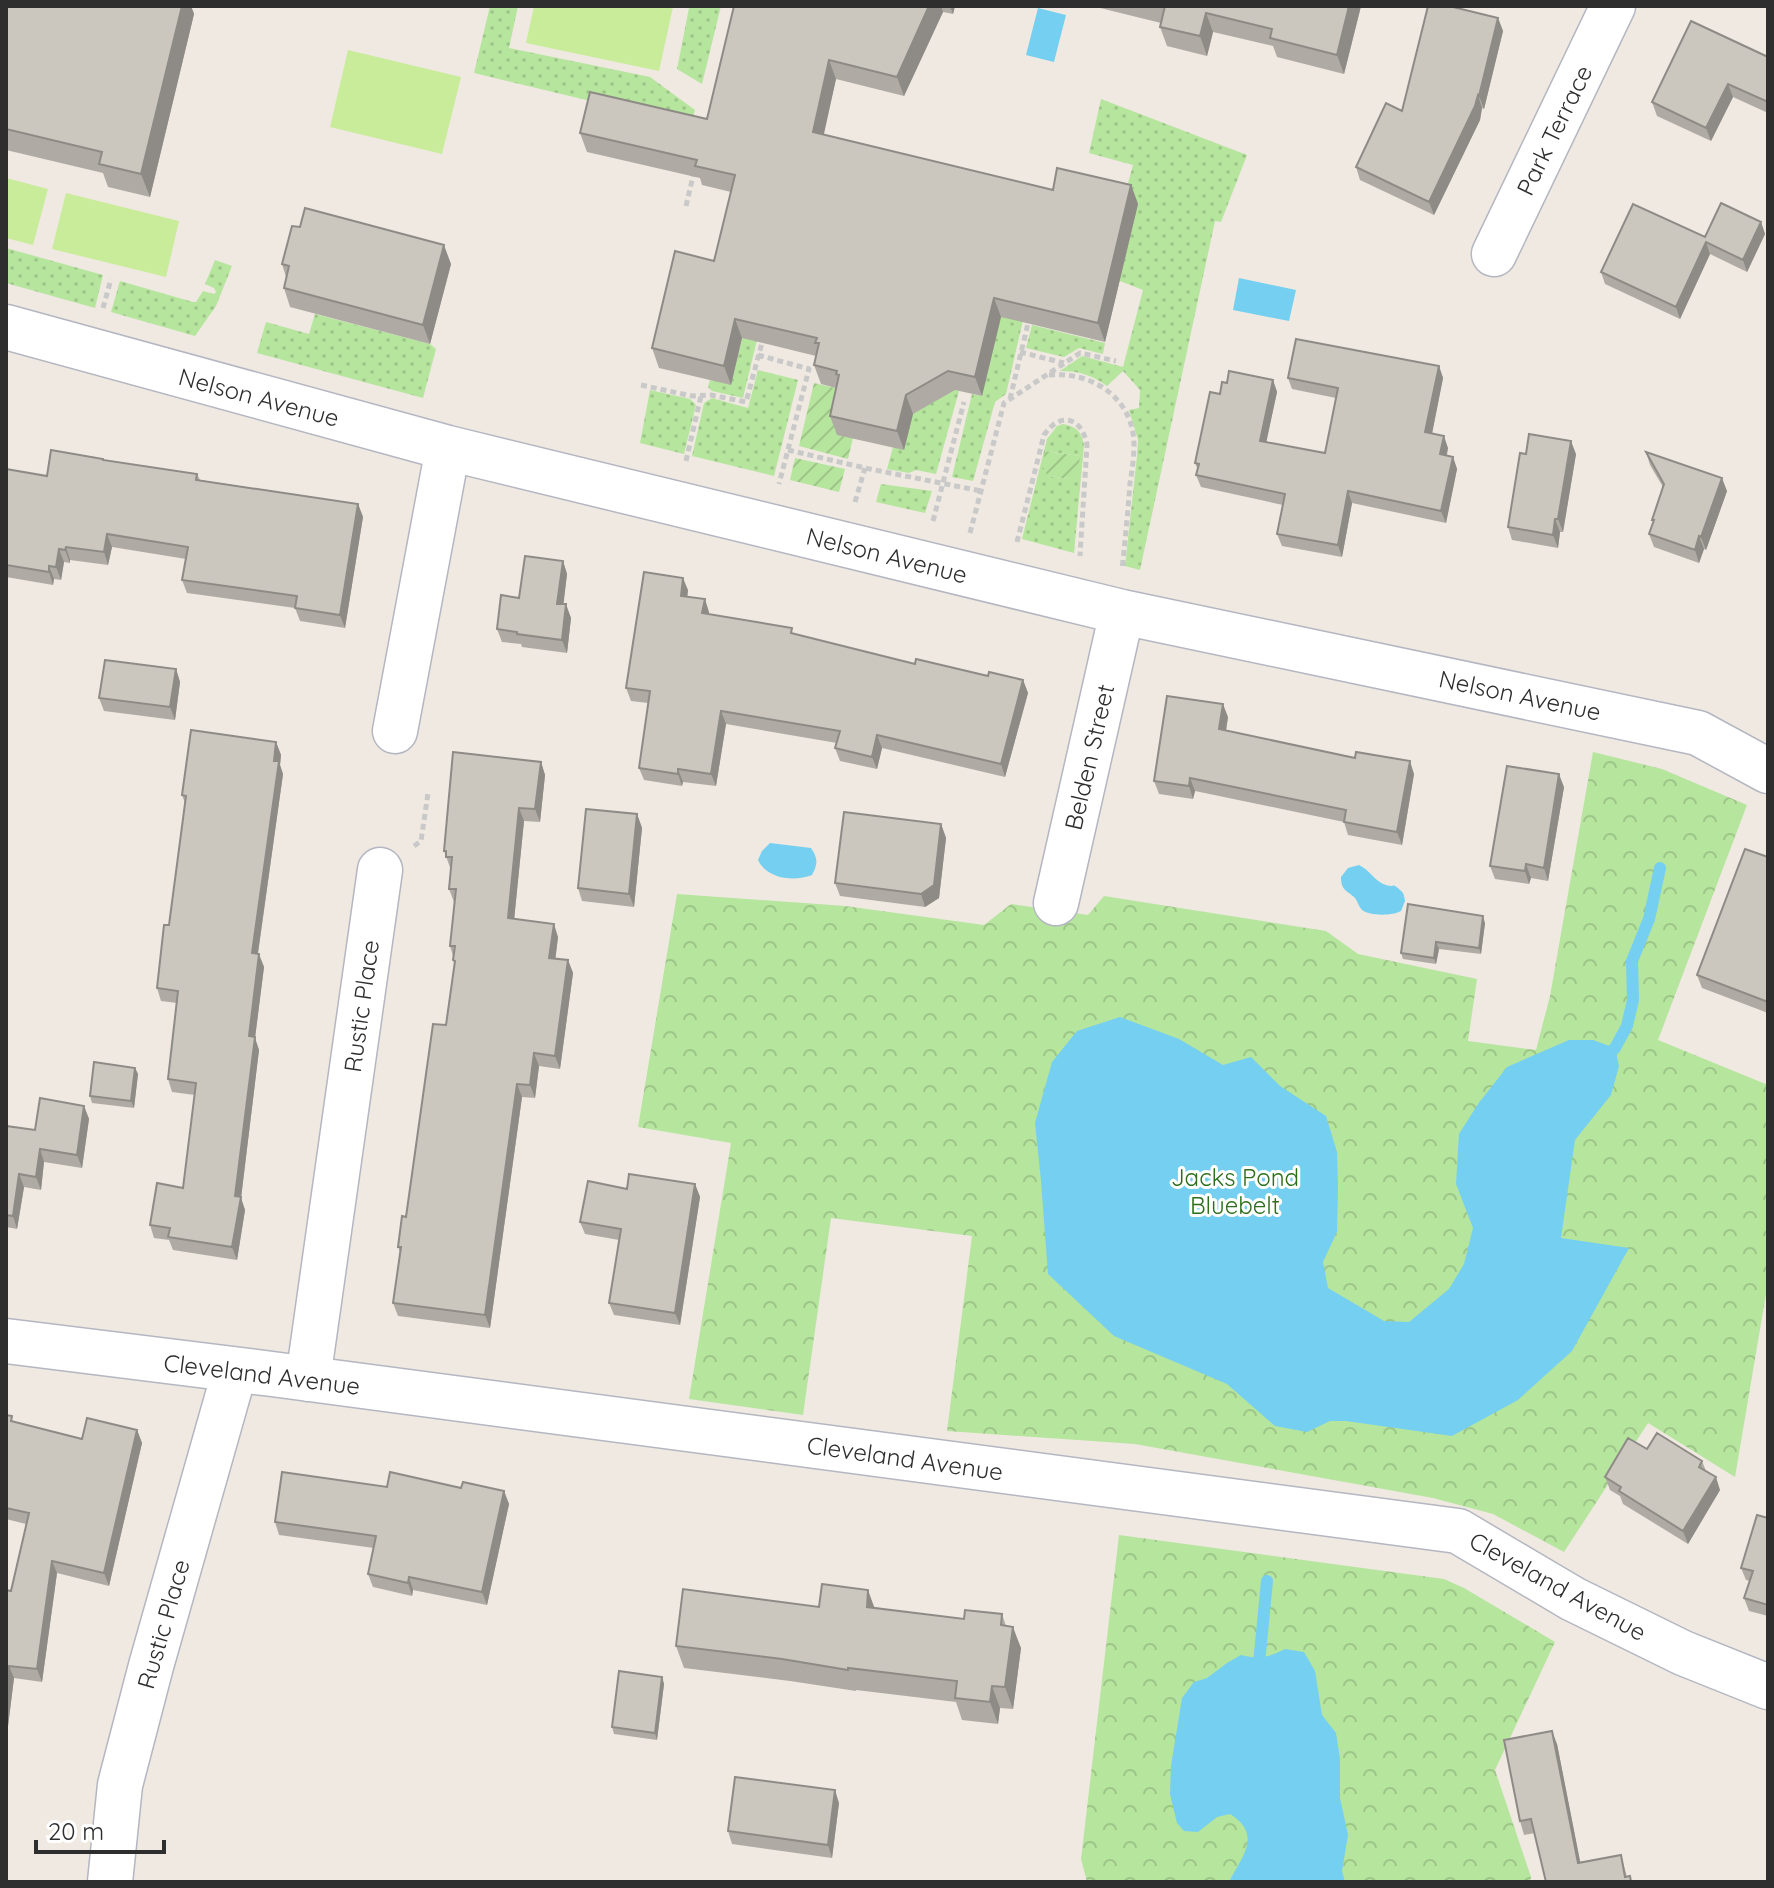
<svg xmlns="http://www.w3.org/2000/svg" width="1774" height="1888" font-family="Quicksand,sans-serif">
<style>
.grass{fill:url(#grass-dots);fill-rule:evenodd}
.park{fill:url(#park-crowns)}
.garden{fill:url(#garden-furrows)}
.pitch{fill:#c9ec9a}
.water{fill:#75cff0}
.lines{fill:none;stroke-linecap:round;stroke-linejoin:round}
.stream{stroke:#75cff0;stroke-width:12}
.minor-casing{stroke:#b4b7c1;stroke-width:47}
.path{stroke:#c9c9c9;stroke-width:5;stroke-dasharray:6 4;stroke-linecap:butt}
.minor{stroke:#fff;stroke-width:44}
.wall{fill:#afaba4}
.shaded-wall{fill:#8e8b86}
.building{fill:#cbc7bf;stroke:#8e8b86;stroke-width:2}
.labels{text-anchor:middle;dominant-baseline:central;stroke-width:6;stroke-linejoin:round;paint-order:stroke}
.street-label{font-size:24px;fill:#2e2e2e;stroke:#fff}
.park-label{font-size:24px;fill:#2c6e1b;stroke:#fff}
</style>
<defs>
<pattern id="grass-dots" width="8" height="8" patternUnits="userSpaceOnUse" patternTransform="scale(2)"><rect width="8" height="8" fill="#b6e59e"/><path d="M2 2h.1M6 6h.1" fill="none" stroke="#9dc588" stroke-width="1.8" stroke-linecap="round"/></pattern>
<pattern id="park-crowns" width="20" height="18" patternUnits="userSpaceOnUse" patternTransform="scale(2)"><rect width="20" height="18" fill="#b6e59e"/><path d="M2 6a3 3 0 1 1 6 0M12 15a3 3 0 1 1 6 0" fill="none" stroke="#9dc588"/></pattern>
<pattern id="garden-furrows" width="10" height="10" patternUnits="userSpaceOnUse" patternTransform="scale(2)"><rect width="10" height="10" fill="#b6e59e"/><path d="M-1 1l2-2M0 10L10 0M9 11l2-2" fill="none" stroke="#9dc588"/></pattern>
</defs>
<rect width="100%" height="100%" fill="#efe9e1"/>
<path class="grass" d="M490,6H518L509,48L650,77L695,110L691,125L474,73Z
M683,6H721L702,84L677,69L689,8Z
M1101,99L1247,155L1221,222L1215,221L1140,570L1125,566L1137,456L1138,440L1129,410L1139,408L1140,390L1123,371L1107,386C1092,375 1079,371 1060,371L1082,356L1123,367L1143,290L1120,281L1123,201L1133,165L1089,153Z
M6,248L103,275L95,308L6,283Z
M215,260L232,266L216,306L195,336L111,312L120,281L193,302H196L203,291L214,294L216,292L214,288L205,284Z
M991,307L1024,316L1006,394L995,402L973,481L952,477L972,394L981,396Z
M315,314L430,344L436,349L423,398L257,353L266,322L309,334Z
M747,319L758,336L743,398L712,391L708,387L710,380L731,384Z
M1032,325L1105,343L1103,354L1079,348L1064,357L1026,348Z
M758,370L798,380L774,476L692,456L704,403L712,398L748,408Z
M952,389L959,391L936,474L916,470L909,473L887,469L893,447L914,410Z
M650,390L690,399L696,405L684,454L640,443Z
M1063,424C1077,427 1081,431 1084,445L1074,553L1022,539L1047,439L1057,426ZM1046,451L1080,456L1069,479L1048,476Z
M881,484L932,491L925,513L876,502Z"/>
<path class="park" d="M1593,752L1662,769L1747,805L1658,1040L1768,1085V1282L1735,1477L1648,1423L1564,1552L1493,1514L1433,1498L1135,1444L947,1431L972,1236L831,1218L803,1415L689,1399L731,1143L638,1127L677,894L845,906L984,925L1011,904L1088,915L1104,896L1326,931L1358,954L1477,979L1468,1041L1536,1050L1550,996Z
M1119,1535L1444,1579L1464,1588L1555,1642L1495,1770L1531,1877L1530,1882H1087L1081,1859Z"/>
<path class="garden" d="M814,383L844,390L853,438L848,459L799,446Z
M1045,451L1080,456L1078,470L1069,479L1048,476L1042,466Z
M795,458L845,469L839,492L790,480Z"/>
<path class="pitch" d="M534,6L673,7L659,71L526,43Z
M348,50L461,77L442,154L330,127Z
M6,178L48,189L33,245L6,238Z
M66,193L179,221L166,277L52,249Z"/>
<path class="water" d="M1038,8L1066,15L1054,62L1026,55Z
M1239,278L1296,290L1289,321L1233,310Z
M770,843L811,848C818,858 818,864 812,875C794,882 767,879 758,860L762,851Z
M1359,865C1370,870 1375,882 1386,885C1396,888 1391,882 1399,889C1404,893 1404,895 1405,901L1401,911C1393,916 1369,916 1362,910C1359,907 1358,902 1355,898C1347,890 1341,891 1341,877L1348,868Z
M1120,1017L1179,1039L1223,1065L1251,1057L1280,1086L1326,1116L1337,1152L1338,1187L1337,1232L1323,1262L1328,1288L1384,1321L1409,1322L1449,1289L1464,1264L1473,1228L1456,1184L1459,1134L1478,1104L1507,1067L1569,1040H1593L1615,1048L1619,1066L1611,1095L1575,1140L1561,1238L1629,1248L1572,1351L1518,1400L1452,1436L1346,1421H1330L1307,1432L1275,1426L1227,1384L1114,1336L1048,1274L1041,1181L1035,1123L1052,1062L1077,1031Z
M1285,1649L1304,1652L1315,1671L1322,1715L1336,1733L1340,1759V1798L1348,1835L1342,1871L1345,1882H1229C1242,1856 1263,1835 1230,1814L1217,1817L1198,1832L1184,1831L1177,1823L1170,1794L1171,1766L1182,1698L1194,1682L1207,1678L1227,1663L1241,1655C1259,1660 1269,1657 1285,1649Z"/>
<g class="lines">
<path class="stream" d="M1603,1059L1615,1048L1627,1026L1633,1000L1632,961L1649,919L1660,868
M1258,1674L1267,1581"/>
<defs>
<path id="minor" d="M1494,254L1613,6
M6,327L448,448L1122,612L1698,733L1768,771
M395,731L448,448
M1056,903L1122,612
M6,1341L272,1374L1458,1531L1573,1599L1683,1653L1768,1687
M308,1379L380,870
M110,1882L120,1785L151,1666L235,1370"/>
</defs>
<use href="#minor" class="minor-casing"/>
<path class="path" d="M686,206L694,172
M103,308L111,279
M1020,352L1064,363
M758,355L809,369L779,484
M1049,375C1093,371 1134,399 1134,445C1134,458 1132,471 1130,483C1128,512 1125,541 1122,570
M641,385L692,396L711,395L746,402L763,339
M1010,399L1029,319
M788,450L865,468L981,491
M686,461L701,396
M855,502L865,468
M933,521L964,402
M970,533L1004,403L1080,353L1116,361
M1017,542L1044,435C1060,411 1082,417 1087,445L1080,556
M414,846L421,841L428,793"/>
<use href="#minor" class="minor"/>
</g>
<path class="wall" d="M6,6H191L194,14L150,197L108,187L103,173L6,150Z
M734,6H955L953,14L943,12L904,96L836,79L823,135L1053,190L1131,185L1138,204L1105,342L1001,317L982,396L955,390L913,414L904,450L837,435L830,416L836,388L821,384L814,365L816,356L742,338L731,385L659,368L652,348L714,261L731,192L702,185L700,178L587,152L580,133L707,119Z
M1092,6H1361L1344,74L1277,57L1273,46L1213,32L1207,56L1167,46L1160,27L1161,23Z
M1498,18L1503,31L1484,109L1482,108L1480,120L1434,215L1360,180L1356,167L1402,111Z
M1768,57V113L1733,97L1711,141L1657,116L1652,102Z
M1761,222L1765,234L1747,272L1710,254L1680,319L1605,284L1601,272L1705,237Z
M282,264H451L430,344L290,307L284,288L286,277Z
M1439,366L1443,378L1432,433L1448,448L1447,455L1453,457L1457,469L1446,523L1352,503L1342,557L1282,546L1277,534L1283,505L1201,487L1196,475L1198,470L1195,463L1220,394L1227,383L1273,380L1277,392L1266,442L1325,453L1336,398L1292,389L1288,378Z
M1646,452L1727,491L1706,550L1704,549L1699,563L1654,547L1649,534L1653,523L1652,520L1663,487L1650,465Z
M1526,454H1576L1563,532H1560L1558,548L1512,540L1508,527Z
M103,459L104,461L197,474L200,480L358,504L363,517L345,628L300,621L295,608L187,593L182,580L186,559L112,547L108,565L70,560V563L64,562L61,580L54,579L53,585L6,577V469L47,476Z
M563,561L567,574L563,604L571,618L567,653L522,647L521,644L502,642L497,629L519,598Z
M688,590L687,597L709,612V614L915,664L988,676L1023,680L1028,693L1005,777L882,748L877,769L840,761L835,748L837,743L726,724L716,786L683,782L682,786L644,780L639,768L648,703L631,701L626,688Z
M176,669L180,682L175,720L104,711L99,698Z
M1228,717L1226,731L1414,774L1402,845L1348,835L1344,822L1195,791L1193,799L1159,794L1154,781Z
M276,742L281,755L280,765L283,774L258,954L264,967L255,1038L259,1050L241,1198L245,1210L237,1260L173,1250L169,1240L154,1238L150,1225L183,1188L195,1095L172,1092L168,1079L177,1003L161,1001L157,988L169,925L185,803L182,795Z
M541,762L545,775L540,822L524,821L514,919L558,937L555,959L568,960L573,973L560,1069L539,1066L535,1098L522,1097L490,1328L398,1316L393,1303L400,1252L398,1247L406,1217L446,1025L455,966L453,960V956L450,946L454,902L449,889L451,870L444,851Z
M1564,787L1548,881L1531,878L1529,884L1495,879L1490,866Z
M637,814L642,828L634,907L582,901L578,888Z
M941,824L946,838L939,898L925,907L840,896L835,883Z
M1768,857V1013L1702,988L1697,975Z
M1485,923L1481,954L1439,949L1436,964L1403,959L1401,953Z
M135,1068L138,1074L134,1108L92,1103L90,1096Z
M84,1106L89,1119L82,1168L44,1162L41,1190L24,1187L17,1229L6,1227V1126L35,1130Z
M695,1184L700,1197L680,1325L614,1315L609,1303L619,1240L585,1234L580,1222L627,1189Z
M6,1415L14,1422L82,1439L137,1430L142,1443L109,1586L57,1573L42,1682L14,1678L6,1742V1590L11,1591L26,1524L6,1519Z
M1647,1449L1702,1461L1706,1471L1720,1490L1688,1544L1623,1504L1620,1496L1610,1490L1605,1477Z
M387,1487L461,1488L504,1491L509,1504L487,1605L413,1590L412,1596L373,1587L368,1574L374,1548L279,1535L275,1522Z
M1768,1518V1616L1749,1611L1744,1598L1750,1581L1746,1580L1741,1568Z
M819,1607L875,1608L964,1619L1002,1614L1006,1626L1021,1648L1013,1709L1000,1708L998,1724L962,1720L956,1702L856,1690V1691L790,1681L684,1668L676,1646Z
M662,1677L664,1684L657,1740L614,1734L612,1727Z
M1557,1744L1580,1862L1621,1855L1627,1877L1630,1876L1632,1882H1546L1535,1833L1524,1835L1520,1821Z
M839,1803L832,1858L732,1844L728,1831Z"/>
<path class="shaded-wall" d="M182,6H191L194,14L150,197L141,174Z
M929,6H941L943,12L904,96L897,77Z
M950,6H955L953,14Z
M1349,6H1361L1344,74L1337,55Z
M1206,13L1213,32L1207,56L1200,36Z
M1498,18L1503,31L1484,109L1479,96Z
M829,60L836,79L820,152L813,132Z
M1728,84L1733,97L1711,141L1706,128Z
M1478,95L1482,108L1480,120L1434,215L1429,202Z
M1131,185L1138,204L1105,342L1098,323Z
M1761,222L1765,234L1747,272L1743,260Z
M1706,242L1710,254L1680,319L1676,307Z
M444,245L451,264L430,344L423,325Z
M994,298L1001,317L982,396L975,377Z
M735,319L742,338L731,385L724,366Z
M1439,366L1443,378L1430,444L1425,432Z
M1273,380L1277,392L1264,453L1260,441Z
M906,395L913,414L904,450L897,431Z
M1444,436L1448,448L1444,465L1440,454Z
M1571,441L1576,454L1563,532L1558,519Z
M1453,457L1457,469L1446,523L1441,511Z
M1722,478L1727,491L1706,550L1701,537Z
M1348,491L1352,503L1342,557L1338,545Z
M358,504L363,517L345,628L340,615Z
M1555,519L1560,532L1558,548L1553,535Z
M107,534L112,547L108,565L104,552Z
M1699,536L1704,549L1699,563L1695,550Z
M66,547L70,560V563L65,550Z
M59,549L64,562L61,580L56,567Z
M563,561L567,574L562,617L557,604Z
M49,566L54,579L53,585L49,572Z
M683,578L688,590L686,609L681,596Z
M705,599L709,612L707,626L702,613Z
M566,604L571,618L567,653L562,640Z
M176,669L180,682L175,720L170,707Z
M1023,680L1028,693L1005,777L1001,764Z
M1223,704L1228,717L1224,742L1219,729Z
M721,711L726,724L716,786L711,774Z
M877,735L882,748L877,769L872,757Z
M276,742L281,755L280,765L283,774L256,966L252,953Z
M1410,761L1414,774L1402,845L1397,832Z
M541,762L545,775L540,822L535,809Z
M678,769L683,782L682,786L678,774Z
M1559,774L1564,787L1548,881L1544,868Z
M1190,778L1195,791L1193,799L1189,786Z
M519,808L524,821L513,931L508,918Z
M637,814L642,828L634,907L629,894Z
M941,824L946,838L939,898L925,907L921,894Z
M1526,864L1531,878L1529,884L1525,871Z
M1483,916L1485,923L1481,954L1479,948Z
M554,924L558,937L554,971L549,958Z
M1436,942L1439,949L1436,964L1434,958Z
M259,954L264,967L255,1038L259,1050L241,1198L245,1210L237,1260L232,1247L235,1196L249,1036Z
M568,960L573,973L560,1069L555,1056Z
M534,1053L539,1066L535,1098L530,1085Z
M135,1068L138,1074L134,1108L131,1101Z
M517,1084L522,1097L490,1328L485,1315Z
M84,1106L89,1119L82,1168L77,1155Z
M40,1149L44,1162L41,1190L36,1177Z
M19,1174L24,1187L17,1229L13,1216Z
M695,1184L700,1197L680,1325L675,1313Z
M137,1430L142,1443L109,1586L104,1573Z
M1716,1477L1720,1490L1688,1544L1683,1531Z
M504,1491L509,1504L487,1605L482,1592Z
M52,1561L57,1573L42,1682L37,1669Z
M409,1577L413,1590L412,1596L408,1583Z
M868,1590L876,1612L867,1607Z
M1013,1627L1021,1648L1013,1709L1005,1687Z
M9,1666L14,1678L6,1742V1690Z
M662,1677L664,1684L657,1740L655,1733Z
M992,1686L1000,1708L998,1724L990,1702Z
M1552,1731L1557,1744L1583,1876L1578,1863Z
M835,1790L839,1803L832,1858L828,1845Z"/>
<path class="building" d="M6,6H182L141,174L99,164L102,152L6,129Z
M734,6H929L897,77L829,60L813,132L1053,190L1057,168L1131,185L1098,323L994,298L975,377L948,371L906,395L897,431L830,416L839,375L836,374L837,371L814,365L819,343H815L817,338L735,319L724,366L652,348L675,251L714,261L735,175L695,166L697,160L580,133L590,92L707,119Z
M1165,6H1349L1337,55L1270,38L1272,29L1206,13L1200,36L1160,27Z
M1428,6H1449L1498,18L1479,96L1478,95L1475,106L1429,202L1356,167L1386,103L1402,111Z
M1691,21L1768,57V102L1728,84L1706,128L1652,102Z
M1721,203L1761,222L1743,260L1706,242L1676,307L1601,272L1633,204L1705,237Z
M305,208L444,245L423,325L284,288L289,266L282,264L292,226L300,227Z
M1296,339L1439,366L1425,432L1444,436L1440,454L1453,457L1441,511L1348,491L1338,545L1277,534L1285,494L1196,475L1199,464L1195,463L1210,392L1220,394L1222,382L1227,383L1229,371L1273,380L1260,441L1325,453L1338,388L1288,378Z
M1529,434L1571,441L1558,519H1555L1553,535L1508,527L1520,453L1526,454Z
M51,450L103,459V460L197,474L196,480L358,504L340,615L295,608L297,596L182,580L188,547L107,534L104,552L66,547L65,550L59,549L56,567L49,566V572L6,565V469L47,476Z
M1646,452L1722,478L1701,537L1699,536L1695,550L1649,534L1654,520H1652L1664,484Z
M525,556L563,561L557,604H566L562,640L517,634V632L497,629L501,595L519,598Z
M644,572L683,578L681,596L705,599L702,613L792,628L791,633L915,664L916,659L988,676L989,672L1023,680L1001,764L877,735L872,757L835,748L840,731L721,711L711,774L678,769V774L639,768L650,691L626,688Z
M105,660L176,669L170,707L99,698Z
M1167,696L1223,704L1219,729L1355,758L1356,752L1410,761L1397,832L1344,822L1346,810L1190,778L1189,786L1154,781Z
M191,730L276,742L274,761H279L252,953L259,954L249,1036L255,1037L235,1196L241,1197L232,1247L168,1237L170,1228L150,1225L157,1183L183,1188L196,1083L168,1079L178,991L157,988L164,925H169L186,796L182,795Z
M453,752L541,762L535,809L519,808L508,918L554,924L549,958L568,960L555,1056L534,1053L530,1085L517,1084L485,1315L393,1303L401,1247H398L402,1216L406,1217L433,1024L446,1025L455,961L453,960L455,946H450L456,889H449L452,857H446V851H444Z
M1507,766L1559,774L1544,868L1526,864L1525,871L1490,866Z
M586,809L637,814L629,894L578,888Z
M844,812L941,824L934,885L921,894L835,883Z
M1745,849L1768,857V1002L1697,975Z
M1408,904L1483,916L1479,948L1436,942L1434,958L1401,953Z
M94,1062L135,1068L131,1101L90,1096Z
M40,1098L84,1106L77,1155L40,1149L36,1177L19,1174L13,1216L6,1215V1126L35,1130Z
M629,1174L695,1184L675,1313L609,1303L621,1229L580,1222L588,1181L627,1189Z
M6,1415L12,1416L11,1421L82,1439L87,1418L137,1430L104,1573L52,1561L37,1669L9,1666L6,1690V1590L11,1591L29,1513L6,1508Z
M1657,1433L1702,1461L1699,1467L1716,1477L1683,1531L1619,1491L1621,1487L1605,1477L1628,1438L1647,1449Z
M282,1472L387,1487L390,1472L461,1488L463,1482L504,1491L482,1592L409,1577L408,1583L368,1574L376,1536L275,1522Z
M1757,1515L1768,1518V1605L1744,1598L1753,1571L1741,1568Z
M822,1584L868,1590L867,1607L964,1619L965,1610L1002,1614L1001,1625L1013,1627L1005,1687L992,1686L990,1702L955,1698L957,1681L848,1668V1670L782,1659L676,1646L683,1589L819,1607Z
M619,1671L662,1677L655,1733L612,1727Z
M1552,1731L1578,1863L1621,1855L1625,1877L1630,1876L1631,1882H1546L1531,1819L1520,1821L1504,1740Z
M735,1777L835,1790L828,1845L728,1831Z"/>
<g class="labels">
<g class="street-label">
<text transform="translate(1554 130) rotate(-64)">Park Terrace</text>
<text transform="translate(259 397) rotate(15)">Nelson Avenue</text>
<text transform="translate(887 555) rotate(14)">Nelson Avenue</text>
<text transform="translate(1520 695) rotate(12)">Nelson Avenue</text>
<text transform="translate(1089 757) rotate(-77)">Belden Street</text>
<text transform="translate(361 1006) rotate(-82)">Rustic Place</text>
<text transform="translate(262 1374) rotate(7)">Cleveland Avenue</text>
<text transform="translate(905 1458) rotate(8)">Cleveland Avenue</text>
<text transform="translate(1558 1586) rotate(29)">Cleveland Avenue</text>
<text transform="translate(163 1624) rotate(-74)">Rustic Place</text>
</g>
<g class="park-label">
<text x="1235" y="1177">Jacks Pond<tspan x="1235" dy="28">Bluebelt</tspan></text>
</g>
</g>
<rect width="1774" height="1888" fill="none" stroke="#2e2e2e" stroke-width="16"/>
<path d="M36 1840v12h128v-12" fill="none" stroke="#2e2e2e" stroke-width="4"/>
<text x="48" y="1840" font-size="24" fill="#2e2e2e" stroke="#ffffff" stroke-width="6" paint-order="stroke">20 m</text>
</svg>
